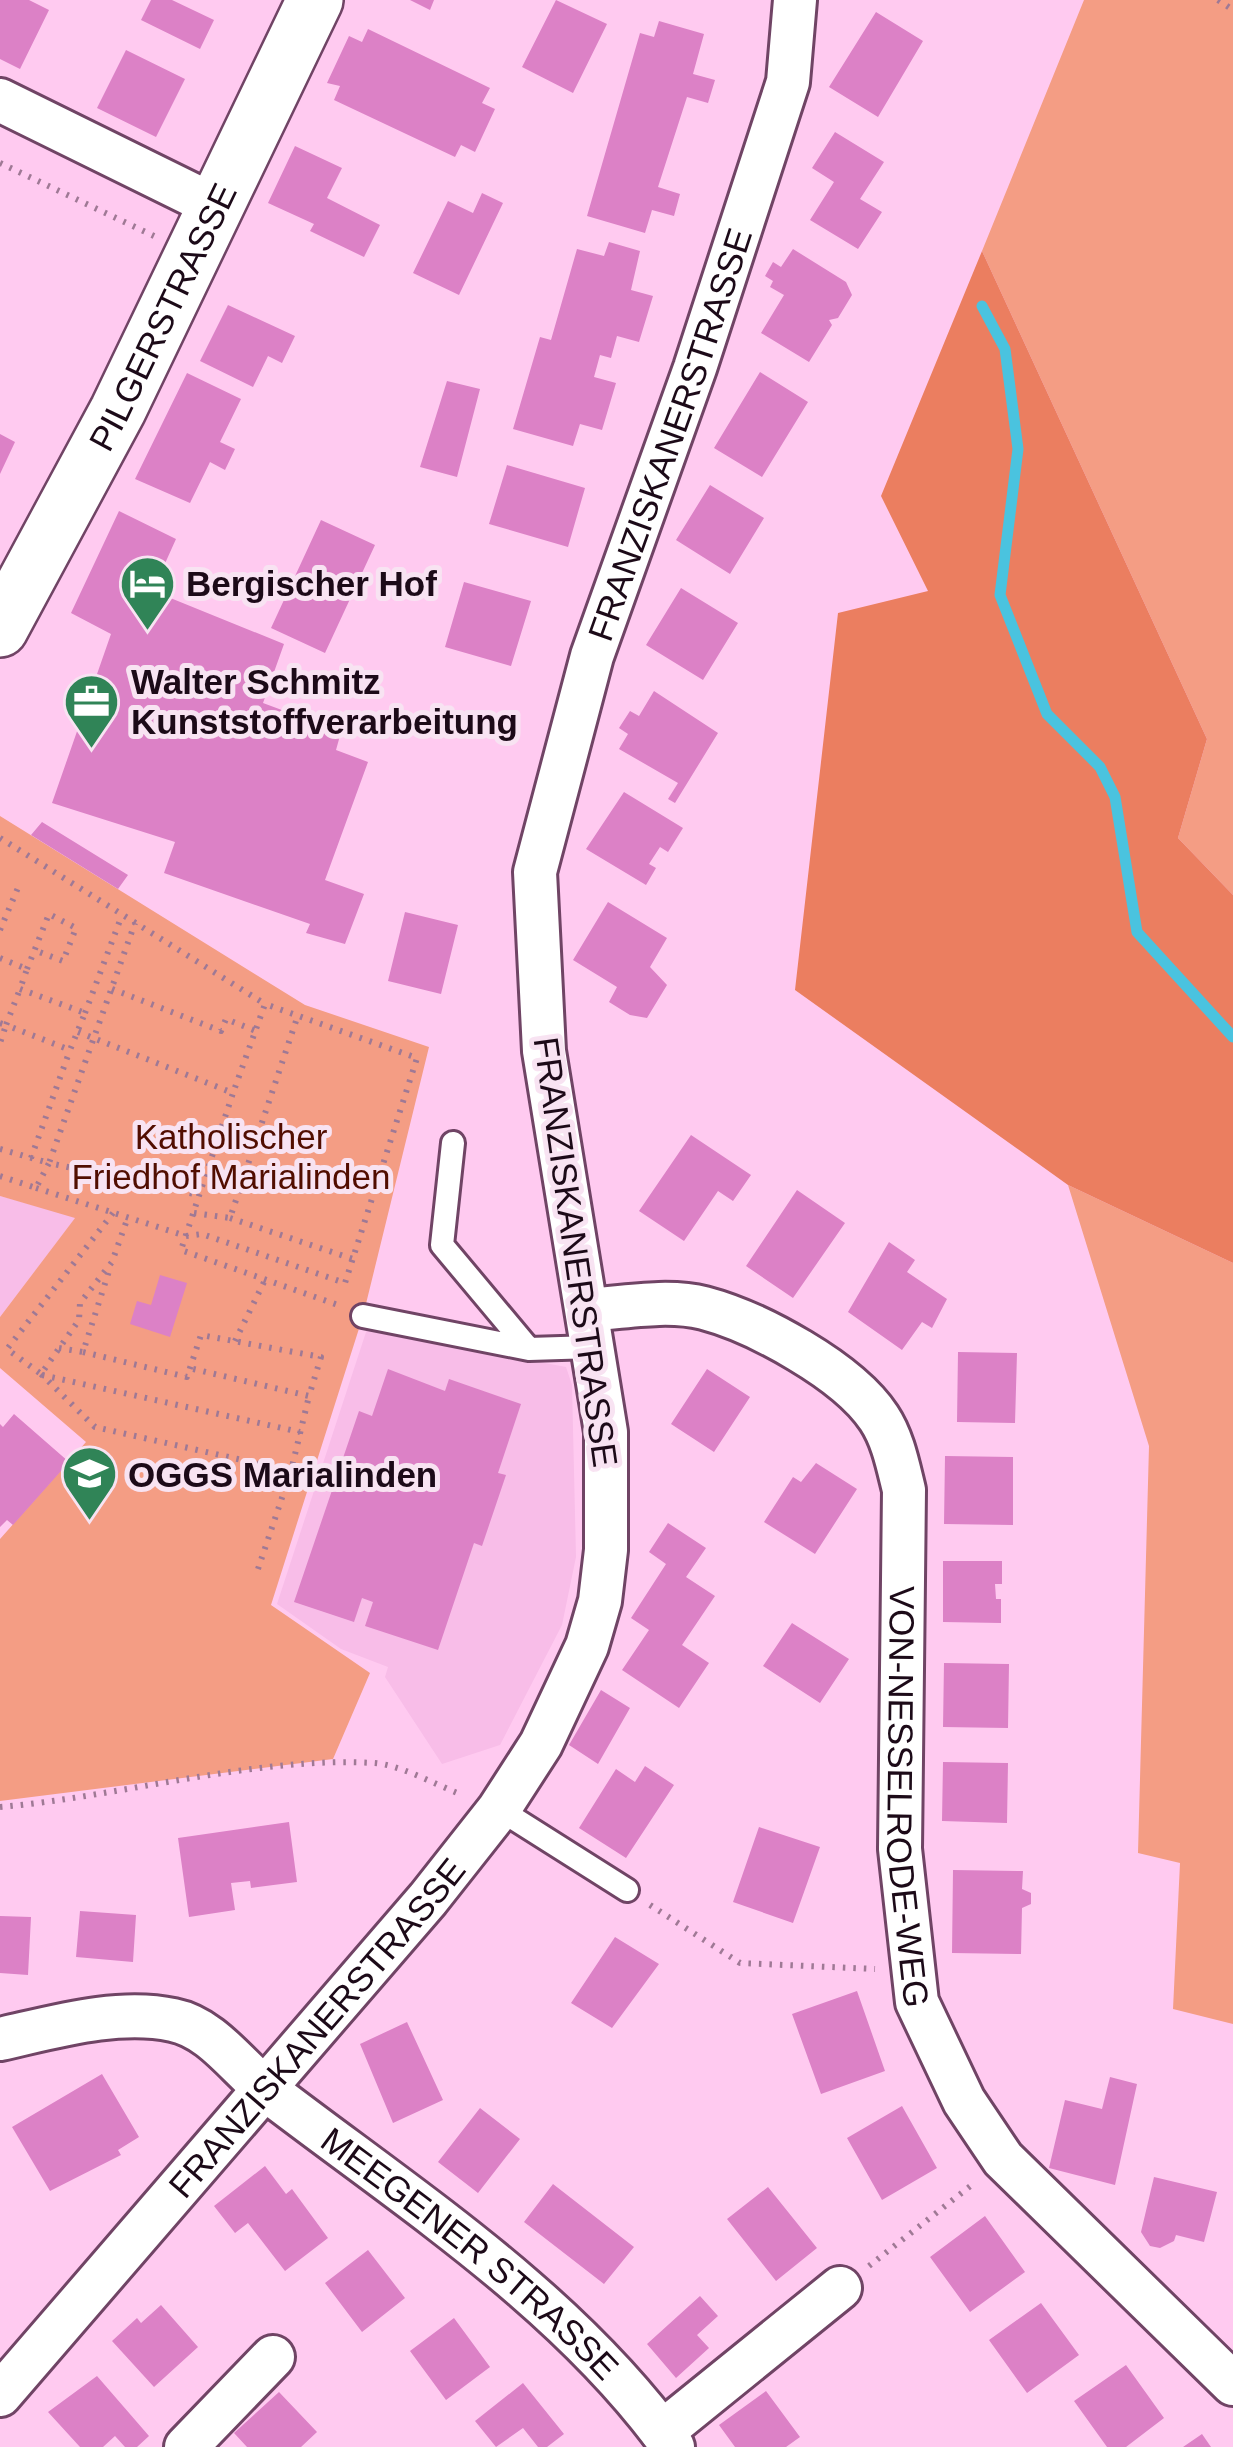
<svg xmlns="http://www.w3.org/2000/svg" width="1233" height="2447" font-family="Helvetica,sans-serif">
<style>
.built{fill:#f8bde8}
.green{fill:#f49d84}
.forest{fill:#eb7e60}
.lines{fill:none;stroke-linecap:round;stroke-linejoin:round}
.stream{stroke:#4ac3df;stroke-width:11}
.building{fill:#dc81c6}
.lane-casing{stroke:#704465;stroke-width:28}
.street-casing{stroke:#704465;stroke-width:48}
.secondary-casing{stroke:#704465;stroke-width:60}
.path{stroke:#9f7995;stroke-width:6;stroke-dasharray:2.5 8;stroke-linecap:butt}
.lane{stroke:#fff;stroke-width:22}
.street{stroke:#fff;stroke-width:42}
.secondary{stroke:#fff;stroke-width:55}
.labels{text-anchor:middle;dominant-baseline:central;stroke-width:10;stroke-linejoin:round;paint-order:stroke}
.street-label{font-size:35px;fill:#1c0a18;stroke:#f8e3f2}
.poi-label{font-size:35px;font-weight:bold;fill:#1c0a18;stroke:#f8e3f2;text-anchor:start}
.park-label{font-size:35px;fill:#510d00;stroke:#f8e3f2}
</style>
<rect width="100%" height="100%" fill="#ffcaf0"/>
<path class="built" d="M0,1196L76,1217L0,1317Z
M367,1329L566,1367L572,1385L576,1557L562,1625L500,1745L442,1764L385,1677L388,1667L341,1649L277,1604Z"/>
<path class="green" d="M1084,0H1233V895L1178,838L1207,739L982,251Z
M0,816L305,1005L429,1047L363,1316L271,1605L370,1673L333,1759L0,1801V1539L86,1442L0,1368V1317L75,1218L0,1196Z
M1068,1185L1233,1263V2024L1173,2009L1180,1863L1138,1853L1149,1446Z"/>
<path class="forest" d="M982,251L1207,739L1178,838L1233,895V1263L1068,1185L795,990L838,613L928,591L881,496Z"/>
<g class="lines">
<path class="stream" d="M982,306L1005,349L1018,449L1000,595L1047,714L1100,767L1115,797L1137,932L1233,1037"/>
</g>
<path class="building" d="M0,0H29L49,10L20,69L0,59Z
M151,0H172L214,20L200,49L141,20Z
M410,0H434L430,10Z
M556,0L607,24L573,93L522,67Z
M876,12L923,41L878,117L829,87Z
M659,21L704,34L693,74L715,80L708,103L687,97L658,187L680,194L674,216L652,210L645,233L587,216L640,33L654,37Z
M368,29L490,88L482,103L495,109L475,152L461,145L455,157L334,100L340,86L327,83L349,36L362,42Z
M126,50L185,79L156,137L97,108Z
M835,132L884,162L860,199L882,212L858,249L810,220L834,182L812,168Z
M295,146L342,168L327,198L380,225L364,257L310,231L314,224L268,203Z
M482,193L503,203L459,295L413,273L448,201L473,213Z
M609,242L640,251L631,290L653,296L639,342L617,336L611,358L600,355L594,377L616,383L602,430L580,424L573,446L513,429L540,337L551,340L577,249L604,256Z
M793,249L846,282L852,295L838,318L829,320L832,325L809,362L761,333L784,295L770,287L773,281L765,276L773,262L781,267Z
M228,305L295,336L282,363L268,356L253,387L200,361Z
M760,372L808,402L762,477L714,448Z
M187,373L241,399L220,442L235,449L225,470L210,462L190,503L135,479Z
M447,381L480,389L457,477L420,467Z
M0,434L15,442L0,474Z
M507,465L585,488L568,547L489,524Z
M710,485L764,518L730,574L676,540Z
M119,511L176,539L158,579L163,595L284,644L263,703L341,732L336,750L368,762L325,880L364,894L345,944L306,933L310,924L164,873L175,842L52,803L111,634L71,613Z
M321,520L375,545L325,653L271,628Z
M464,582L531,601L511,666L445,647Z
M681,588L738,623L703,680L646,645Z
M654,691L718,733L675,803L668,799L678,783L619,749L628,734L619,728L630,711L639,716Z
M624,792L683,828L668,852L660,847L649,864L656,868L646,885L586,849Z
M42,822L128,875L118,889L31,835Z
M608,902L667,938L650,967L667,985L647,1018L630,1015L609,1002L617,987L573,960Z
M405,912L458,925L441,994L388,981Z
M691,1135L751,1175L733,1201L718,1191L684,1241L639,1211Z
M797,1190L845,1223L793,1298L746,1266Z
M889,1242L915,1260L907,1272L947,1299L932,1328L922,1322L902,1350L848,1312Z
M160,1275L187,1283L170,1337L130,1324L137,1301L151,1305Z
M958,1352L1017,1353L1015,1423L957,1422Z
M388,1369L445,1391L449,1379L521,1404L498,1473L506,1475L482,1546L474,1543L438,1650L365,1626L373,1602L362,1598L354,1622L294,1602L359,1411L372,1416Z
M707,1369L750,1397L714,1452L671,1424Z
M14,1414L69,1462L13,1525L7,1520L0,1527V1424L3,1427Z
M945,1456L1013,1457V1525L944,1524Z
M816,1463L857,1489L815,1554L764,1522L793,1477L801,1482Z
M668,1523L706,1548L686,1577L715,1596L682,1645L709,1663L679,1708L622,1670L649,1630L631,1618L666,1564L649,1552Z
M943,1561H1002V1584H995L996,1599H1001V1623L943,1622Z
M792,1623L849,1659L820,1703L763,1666Z
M944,1663L1009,1664L1008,1728L943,1727Z
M601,1690L630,1708L598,1764L569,1745Z
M943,1762L1008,1763L1007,1823L942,1821Z
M645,1766L674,1785L626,1858L579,1828L616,1769L635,1782Z
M289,1822L297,1882L251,1888L250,1881L231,1883L235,1910L189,1917L178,1838Z
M759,1827L820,1847L793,1923L733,1902Z
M953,1870L1023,1871L1022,1889L1031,1893V1904L1022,1908L1021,1954L952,1953Z
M80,1911L136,1915L133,1962L76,1957Z
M0,1916L31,1917L28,1975L0,1973Z
M615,1937L659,1964L612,2028L571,2003Z
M857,1991L885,2071L821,2094L792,2014Z
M407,2022L443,2100L393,2123L360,2044Z
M102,2074L139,2137L118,2150L121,2155L50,2191L12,2127Z
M1110,2077L1137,2084L1115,2185L1049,2168L1065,2100L1102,2109Z
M902,2106L937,2168L882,2200L847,2138Z
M480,2108L520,2139L478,2193L438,2162Z
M265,2166L286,2194L292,2189L328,2238L285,2271L248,2223L235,2233L214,2206Z
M1154,2177L1217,2192L1204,2242L1176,2235L1174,2241L1160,2248L1150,2246L1141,2232Z
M553,2184L634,2247L604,2284L524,2222Z
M768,2187L817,2248L776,2281L727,2219Z
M985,2216L1025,2272L970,2312L930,2257Z
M368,2250L405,2298L362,2332L325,2283Z
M700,2296L718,2316L697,2335L709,2348L676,2378L647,2344Z
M1041,2303L1079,2355L1027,2393L989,2340Z
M161,2305L198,2347L154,2387L112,2341L137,2318L141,2323Z
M454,2318L490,2367L446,2400L410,2351Z
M1126,2365L1164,2418L1126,2447H1107L1074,2401Z
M97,2376L149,2436L137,2447H125L115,2436L103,2447H80L48,2412Z
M523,2383L564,2434L547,2447H538L523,2428L496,2447L475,2421Z
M766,2391L800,2437L786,2447H735L719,2425Z
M279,2392L317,2432L301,2447H247L234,2433Z
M1202,2434L1211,2447H1183Z"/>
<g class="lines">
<defs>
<path id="lane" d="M453,1143L442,1245L529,1349
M363,1316L529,1349L593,1347
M499,1809L627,1890"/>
<g id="street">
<path d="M0,100L215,206"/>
<path id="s1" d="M588,1310C625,1307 668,1299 704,1308C757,1322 848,1371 879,1418C893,1439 898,1466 904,1490L900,1849L917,2002L964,2101L1003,2159L1233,2384"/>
<path id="s2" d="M0,2039C54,2027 118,2008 173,2020C213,2028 238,2068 269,2092C410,2200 568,2301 673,2447"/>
<path id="s3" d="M0,2395L428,1899L499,1809L541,1744L587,1646L600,1601L606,1550V1432L544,1051L535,872L592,656L695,368L788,82L795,0"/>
<path d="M662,2432L840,2288"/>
<path d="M186,2447L273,2357"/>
</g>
<g id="secondary">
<path id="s4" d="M0,629L118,410L315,0"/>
</g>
</defs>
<use href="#lane" class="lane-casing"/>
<use href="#street" class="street-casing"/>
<use href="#secondary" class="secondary-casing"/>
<path class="path" d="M1218,0L1233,10
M0,163L154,236
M0,838L265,1004L233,1093
M0,930L20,883
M0,958L27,969L20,989
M27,969L49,914L76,928L63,961L34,950
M20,989L85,1013L70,1050L6,1025Z
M112,989L221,1031L226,1019L256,1031
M85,1013L122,915
M0,1023L6,1025L0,1043
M78,1032L233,1093L181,1250L338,1305
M0,1149L49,1163L135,923
M31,1158L70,1050
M0,1176L36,1188L49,1163L199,1195
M36,1188L186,1236L202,1234L345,1283L417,1058L265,1004
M113,1213L7,1349L41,1374L79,1320L80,1303L112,1262L128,1217
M194,1213L230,1218L298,1015
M230,1218L353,1259
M235,1341L265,1280
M59,1348L83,1352L110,1268
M83,1352L187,1377L201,1335L321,1357L309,1396L189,1368
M41,1374L95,1427L291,1471L309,1396
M42,1375L300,1432
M258,1569L291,1471
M0,1807C119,1797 256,1756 374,1763C401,1765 434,1784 460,1794
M650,1905L740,1963L875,1969
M869,2266L973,2184"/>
<use href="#lane" class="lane"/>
<use href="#street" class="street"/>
<use href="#secondary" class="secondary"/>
</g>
<defs>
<symbol id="hotel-pin" viewBox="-11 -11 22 30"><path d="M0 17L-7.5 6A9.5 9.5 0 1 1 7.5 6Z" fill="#308457" stroke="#f8e3f2"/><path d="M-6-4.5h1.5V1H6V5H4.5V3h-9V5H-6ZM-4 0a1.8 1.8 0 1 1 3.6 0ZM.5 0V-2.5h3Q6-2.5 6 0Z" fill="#fff"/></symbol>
<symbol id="office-pin" viewBox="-11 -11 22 30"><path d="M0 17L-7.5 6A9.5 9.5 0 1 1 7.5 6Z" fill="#308457" stroke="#f8e3f2"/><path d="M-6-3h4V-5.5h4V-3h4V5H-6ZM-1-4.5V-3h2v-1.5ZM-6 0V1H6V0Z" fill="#fff"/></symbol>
<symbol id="school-pin" viewBox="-11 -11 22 30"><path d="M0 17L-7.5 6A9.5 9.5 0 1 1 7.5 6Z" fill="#308457" stroke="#f8e3f2"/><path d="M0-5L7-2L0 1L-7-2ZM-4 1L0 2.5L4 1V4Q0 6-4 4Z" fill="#fff"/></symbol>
</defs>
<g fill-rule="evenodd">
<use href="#hotel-pin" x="116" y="552" width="63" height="86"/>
<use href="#office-pin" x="60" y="670" width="63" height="86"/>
<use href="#school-pin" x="58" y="1442" width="63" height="86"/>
</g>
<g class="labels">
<g class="street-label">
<text stroke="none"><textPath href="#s4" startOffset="352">PILGERSTRASSE</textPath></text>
<text stroke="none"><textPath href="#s3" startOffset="2195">FRANZISKANERSTRASSE</textPath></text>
<text transform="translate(576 1252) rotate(82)">FRANZISKANERSTRASSE</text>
<text stroke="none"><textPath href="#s1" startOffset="710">VON-NESSELRODE-WEG</textPath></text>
<text stroke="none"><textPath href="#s3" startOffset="485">FRANZISKANERSTRASSE</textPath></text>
<text stroke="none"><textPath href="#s2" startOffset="555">MEEGENER STRASSE</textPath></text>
</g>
<g class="poi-label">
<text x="186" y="583">Bergischer Hof</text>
<text x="131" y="681">Walter Schmitz<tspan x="131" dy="40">Kunststoffverarbeitung</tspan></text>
<text x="128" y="1474">OGGS Marialinden</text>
</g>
<g class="park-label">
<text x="231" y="1136">Katholischer<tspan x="231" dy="40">Friedhof Marialinden</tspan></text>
</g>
</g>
</svg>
